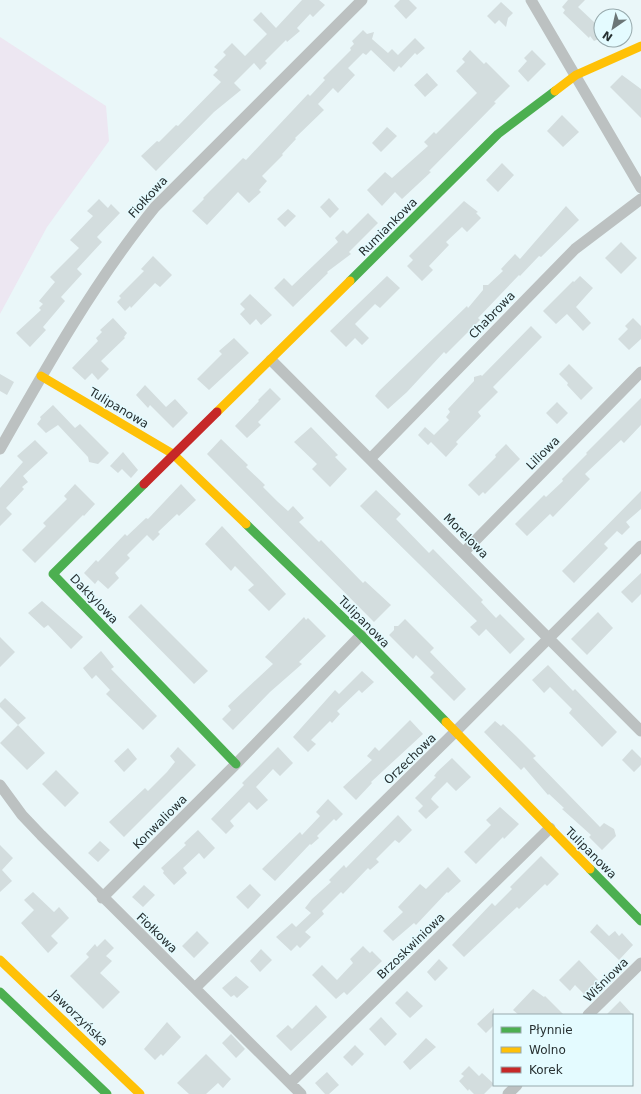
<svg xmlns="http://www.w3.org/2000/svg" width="641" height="1094" font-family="'DejaVu Sans',sans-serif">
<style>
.green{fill:#ede7f2}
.building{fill:#d3ddde}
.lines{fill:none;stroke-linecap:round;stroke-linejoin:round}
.street{stroke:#bcc1c1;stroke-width:11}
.fast{stroke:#4caf50;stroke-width:9}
.slow{stroke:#ffc107;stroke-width:9}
.jam{stroke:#c62828;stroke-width:9}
.labels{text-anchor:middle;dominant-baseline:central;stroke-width:3;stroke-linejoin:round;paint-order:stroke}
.street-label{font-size:12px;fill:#273031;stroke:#e4fbff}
</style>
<rect width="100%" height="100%" fill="#eaf7f9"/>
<path class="green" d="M0,37L106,106L109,141L47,227L0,314Z"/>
<path class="building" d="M302,0H319L325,5L313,17L310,14L297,28L300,31L287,42L286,40L265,61L267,63L260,70L254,63L234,83L241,90L214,112L156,171L141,156L157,141L159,142L176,125L178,126L221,82L213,75L218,70L214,67L226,55L223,52L232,43L245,56L267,34L253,20L261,12L276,28Z
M400,0H409L417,8L406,19L394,6Z
M568,0H585L578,7L595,23L601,17V38L594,41L590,36L589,38L563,13L565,10L562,7Z
M501,2L513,13L508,18L506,27L499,20L495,24L487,16Z
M363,30L367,34L374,32L372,39L388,53L392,49L398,55L415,38L425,48L417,55L415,53L401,68L399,66L394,72L371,50L366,55L363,53L348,68L355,75L338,93L333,88L318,104L324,110L295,138L296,139L282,154L283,155L262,176L267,181L259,190L261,192L249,203L238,192L207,225L192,211L204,199L203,198L243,158L246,160L308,94L310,96L325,80L323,78L351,50L350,48L354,44L352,41Z
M470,50L484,64L486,62L510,86L494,102L496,103L429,171L431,172L402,199L395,192L382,206L367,190L385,172L392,178L428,146L424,142L434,132L436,134L477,93L456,71L465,62L462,59Z
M532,50L546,64L528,82L518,71L527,61L524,58Z
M427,73L438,85L425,97L414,85Z
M622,75L641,89V118L610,87Z
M562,115L579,132L563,147L547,131Z
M387,127L397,136L381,152L372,143Z
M502,163L514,175L498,192L486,180Z
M329,198L339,209L330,218L320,207Z
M99,199L108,208L111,204L120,213L97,237L102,242L77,269L82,274L61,297L65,301L43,327L46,330L30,347L16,333L41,310L39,308L43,304L39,301L55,282L50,277L79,248L70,240L93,216L87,211Z
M464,201L478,212L476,213L481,218L467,232L462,227L446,242L449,245L429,266L433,270L422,281L407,266L413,260L409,256Z
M566,206L579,220L541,257L539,256L520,276L519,275L478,318L480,320L446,354L444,352L407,392L388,409L375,396L379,391L467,306L468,308L483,290V285H488L503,271L501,269L515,254L520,259Z
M288,209L296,216L285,227L277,219Z
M368,213L378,223L349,252L351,254L327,272L328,273L293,307L274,288L284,278L292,286L338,242L335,238L343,230L347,234Z
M621,242L637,258L621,274L605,258Z
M153,256L172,275L160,287L155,283L131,308L130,306L125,311L117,302L121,298L119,296L144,271L141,269Z
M387,276L400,288L380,308L375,304L355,324L369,338L362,345L355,338L346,347L330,331Z
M580,276L593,288L576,307L591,323L583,331L567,314L556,324L543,311L573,281L574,282Z
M250,294L272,315L261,325L256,319L250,325L240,314L245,309L240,304Z
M113,318L127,333L124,337L125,338L101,361L109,369L98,380L92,373L85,380L72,368L98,341L96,338L102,332L100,330Z
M633,318L641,326V339L629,350L618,339L628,329L625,326Z
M531,326L542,337L493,387L498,392L478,412L481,416L456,442L458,444L446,457L431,442L428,445L418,435L425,427L434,435L449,420L446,417L450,412L448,409L474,381V377L481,375L482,376Z
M234,338L249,353L209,390L197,379L222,354L219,351Z
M569,364L593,388L581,400L567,385L568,383L559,374Z
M0,374L14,382L7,395L0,391Z
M145,385L166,407L175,399L188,413L173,428L150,405L148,408L136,395Z
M270,388L281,399L258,422L261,425L247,438L235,426L259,401L258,400Z
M641,398V425L624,443L621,440L585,474L590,479L553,517L550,514L527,536L515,524L544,495L546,497L563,481L562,479L587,454L586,453Z
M557,402L568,413L557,424L546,413Z
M53,405L75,428L80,424L109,453L98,464L89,462L88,457L58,425L46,433L37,424L41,419L40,417Z
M311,427L338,455L335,457L347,469L330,487L312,469L317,464L294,442Z
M221,439L248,465L246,467L265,485L263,487L278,502L288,511L293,506L304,518L299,522L319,542L321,540L363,583L365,581L391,605L374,622L207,454Z
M35,440L48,453L23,476L28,482L22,487L24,489L6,508L12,514L0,526V488L23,462L17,456Z
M506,444L520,459L485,494L483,492L479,496L468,485L496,457L495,455Z
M123,452L138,470L131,478L122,469L118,473L110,466Z
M75,484L95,504L84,516L83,515L35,563L22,550L46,526L43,523L67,499L64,496Z
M181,484L196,500L179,516L177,514L158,532L160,534L153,541L147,535L127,555L130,558L115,573L119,578L108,589L98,580L95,584L84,573L96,560L98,562L125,534L127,536L146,518L148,519Z
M376,490L401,514L396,519L429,553L433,549L483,600L481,602L496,618L500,614L525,639L510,654L486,629L479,636L470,627L477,621L360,506Z
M641,491V509L626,522L630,527L622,535L617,531L604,544L608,548L574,583L562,571Z
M222,526L286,594L269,611L248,590L254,585L235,566L231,571L205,544Z
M641,573V594L632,603L621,592Z
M42,601L83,637L71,649L48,625L44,628L28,613Z
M141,604L208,671L194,684L128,617Z
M598,612L613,628L587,655L571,639Z
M304,617L306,620L308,618L326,636L299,662L302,664L270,692L233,730L222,719L231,710L228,706L273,664L265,657Z
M405,619L434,648L430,652L466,689L454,701L430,677L434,673L416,655L413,659L389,635L394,630V626H398Z
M0,637L15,652L0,667Z
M101,651L114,667L111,669L157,716L143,730L106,694L110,690L96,675L92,679L83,668Z
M548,665L573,691L575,689L617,732L602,747L569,713L572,709L550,687L544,693L532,680Z
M362,671L374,682L362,693L359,690L337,711L340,714L332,723L330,721L311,740L316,744L308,752L293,737L335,690L339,694Z
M5,698L26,718L18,725L45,753L27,770L0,743L18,725L0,707V703Z
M410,720L423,734L371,782L372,783L356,800L343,787L372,760L367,756L375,747L379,751Z
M495,721L501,726L503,724L516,736L536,756L533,758L600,827L604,823L614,829L616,836L602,850L589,837L591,835L562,809L564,808L549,794L548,795L524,767L521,770L484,732Z
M178,747L196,765L124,837L109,822L145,788L148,791L167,772L175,762L170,756Z
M278,747L293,763L280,776L273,769L256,787L268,800L257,810L249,802L230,821L234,826L226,834L211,819L244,785L242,783Z
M128,748L137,759L124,772L114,761Z
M632,749L641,758V765L634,772L622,760Z
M452,758L471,777L456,791L447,782L433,796L431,799L439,807L426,819L418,811L423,806L415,798L436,777L434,776L437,772Z
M56,770L79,793L65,807L42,784Z
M328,799L343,814L336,821L334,819L317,836L319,838L311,845L310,844L275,881L262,869L300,832L302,835L320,816L316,812Z
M500,807L519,824L504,839L503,837L476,864L464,852L491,825L486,820Z
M398,815L412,830L399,843L395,840L376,859L379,862L370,870L368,868L343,894L341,892L322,911L324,914L305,932L311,937L300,948L297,945L291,951L276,937L292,923L296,927L311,913L305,908L312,899L331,882L329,880L344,865L346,868Z
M198,830L215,848L204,859L199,853L183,868L187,873L174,885L163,873L164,871L161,868L186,845L184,843Z
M100,841L110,850L98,862L88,853Z
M0,845L13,858L2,870L12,881L0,892Z
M541,856L559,874L547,886L545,884L519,909L517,907L464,957L452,945L492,903L495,906L512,889L510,887Z
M448,867L461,881L448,893L447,892L416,925L414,923L393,941L383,931L403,912L398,907L420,884L426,889Z
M250,884L261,895L248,909L236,897Z
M144,885L155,895L143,907L132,897Z
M33,892L54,912L59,907L69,918L51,936L58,943L48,953L21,923L34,910L24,900Z
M597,924L609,936L615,931L619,936L622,933L633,945L619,960L590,932Z
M197,931L209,943L194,958L182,946Z
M105,939L114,948L106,956L112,961L100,973L120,992L103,1009L70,976L89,957L86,954L95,944L97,947Z
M363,946L370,953L372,951L382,961L347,995L344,992L336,999L312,975L322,965L337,980L353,963L350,959Z
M261,949L272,960L260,972L250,961Z
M439,959L448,968L435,981L427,972Z
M579,960L598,980L584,994L575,985L570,991L559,980Z
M236,976L249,987L237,998L234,995L231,997L222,988Z
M533,989L544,997L545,996L564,1015H519L513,1010Z
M407,991L423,1006L410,1018L395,1003Z
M620,1001L633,1015H606Z
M316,1005L327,1017L291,1051L276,1036L288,1025L292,1029Z
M494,1008V1025L486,1033L477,1024Z
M381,1017L397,1034L385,1046L369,1029Z
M167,1022L181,1037L163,1056L161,1054L155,1060L144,1049Z
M231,1034L245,1049L236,1058L222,1043Z
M426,1038L436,1047L410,1070L403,1062Z
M355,1045L364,1054L352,1066L343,1057Z
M206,1054L231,1079L223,1088L218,1083L206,1094H189L177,1083Z
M469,1066L479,1076L482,1073L494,1084L484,1094H474L469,1089L468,1091L459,1081L464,1076L461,1074Z
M327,1072L339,1085L329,1094H325L315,1083Z"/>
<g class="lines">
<path class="street" d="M531,0L641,188
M271,360L641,731
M0,449C47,366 95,281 155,207L362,0
M370,459L575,249L641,199
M464,552L641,372
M0,785L22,815L41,835L301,1094
M102,898L236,764L361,635
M195,988L455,732L641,546
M588,1015L641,963
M290,1083L550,828
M508,1094L517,1085"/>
<path class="fast" d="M350,281L498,134L555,91
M144,484L53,574L236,764
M246,524L361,635L446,722
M590,869L641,921
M0,992L107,1094"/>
<path class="slow" d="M555,91L576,75L641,46
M41,376L173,454L246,524
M217,412L350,281
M446,722L590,869
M0,960L140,1094"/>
<path class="jam" d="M144,484L217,412"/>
</g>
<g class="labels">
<g class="street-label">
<text transform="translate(148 197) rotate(-48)">Fiołkowa</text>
<text transform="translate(388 227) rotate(-45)">Rumiankowa</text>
<text transform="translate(492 315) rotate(-46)">Chabrowa</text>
<text transform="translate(119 408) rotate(31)">Tulipanowa</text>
<text transform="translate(543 453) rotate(-45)">Liliowa</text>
<text transform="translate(466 536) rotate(45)">Morelowa</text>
<text transform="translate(94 599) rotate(46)">Daktylowa</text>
<text transform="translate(364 622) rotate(45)">Tulipanowa</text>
<text transform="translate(410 759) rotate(-44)">Orzechowa</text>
<text transform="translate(160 822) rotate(-45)">Konwaliowa</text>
<text transform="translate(591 853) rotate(45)">Tulipanowa</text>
<text transform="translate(157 933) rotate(44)">Fiołkowa</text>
<text transform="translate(411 946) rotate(-44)">Brzoskwiniowa</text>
<text transform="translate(606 980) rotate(-45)">Wiśniowa</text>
<text transform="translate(79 1018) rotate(44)">Jaworzyńska</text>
</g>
</g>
<rect x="493" y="1014" width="140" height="72" fill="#e4fbff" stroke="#98aaad"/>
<rect x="501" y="1027" width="20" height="6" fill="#4caf50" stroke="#98aaad"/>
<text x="529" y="1034" font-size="12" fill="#273031">Płynnie</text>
<rect x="501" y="1047" width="20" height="6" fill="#ffc107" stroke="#98aaad"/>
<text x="529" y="1054" font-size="12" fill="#273031">Wolno</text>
<rect x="501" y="1067" width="20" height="6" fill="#c62828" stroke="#98aaad"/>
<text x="529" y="1074" font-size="12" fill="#273031">Korek</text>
<g transform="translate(613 28) rotate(214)"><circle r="19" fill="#e4fbff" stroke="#98aaad"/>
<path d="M0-3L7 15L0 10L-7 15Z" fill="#6b7677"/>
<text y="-6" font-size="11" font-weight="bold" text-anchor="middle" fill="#273031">N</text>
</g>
</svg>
